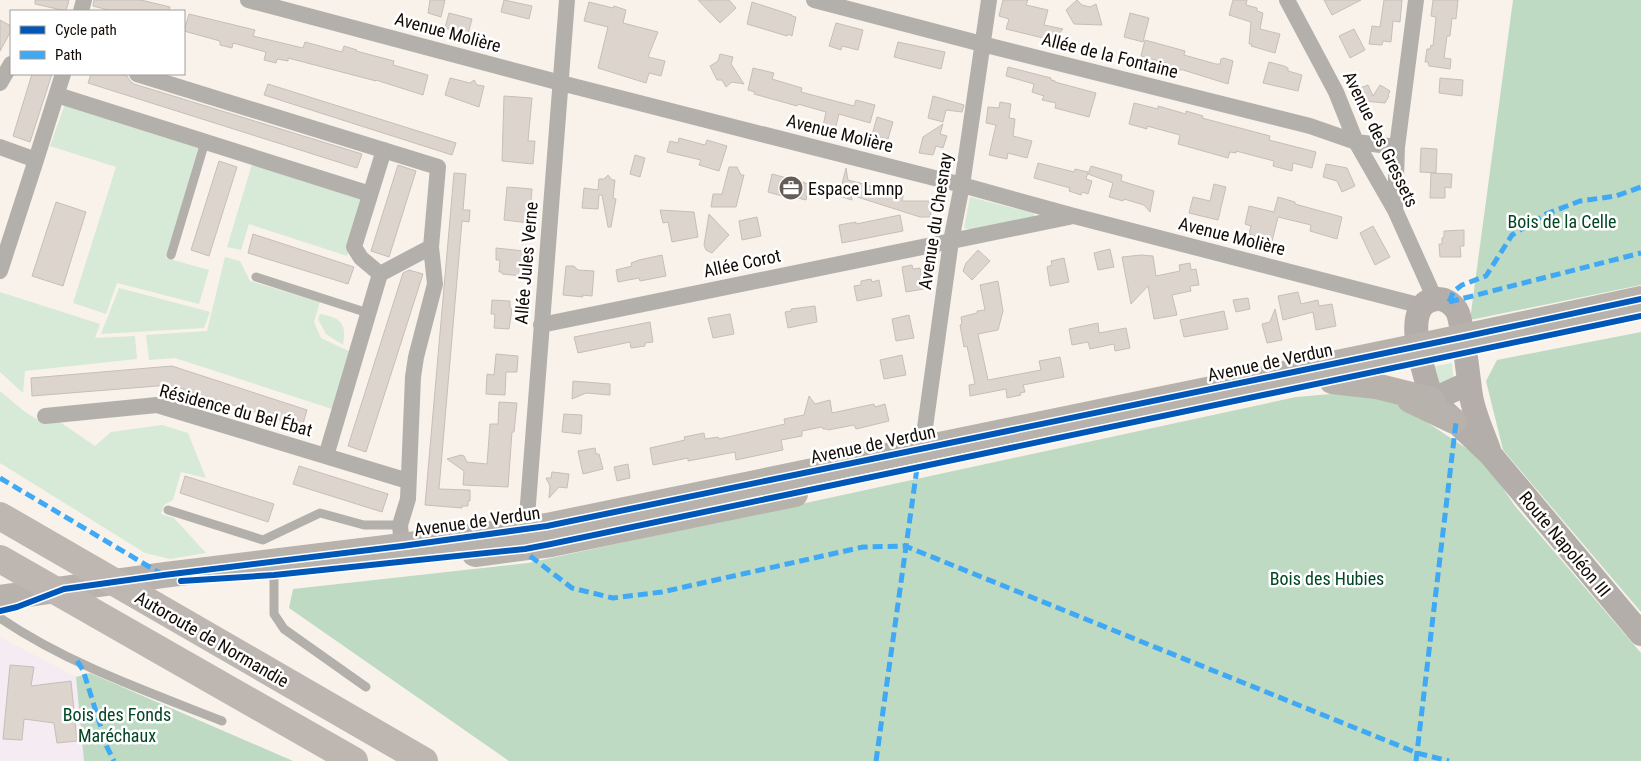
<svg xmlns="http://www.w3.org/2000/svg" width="1641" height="761" font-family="'Roboto Condensed',sans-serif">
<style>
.industrial{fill:#f4ebf3}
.green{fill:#d7e9d7}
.forest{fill:#bfdac3}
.building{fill:#ddd4ce;stroke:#c6beb8}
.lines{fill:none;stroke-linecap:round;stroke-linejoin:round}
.service{stroke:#b3b0ab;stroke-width:9}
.minor{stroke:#b3b0ab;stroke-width:16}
.secondary{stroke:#b3aeaa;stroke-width:24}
.primary{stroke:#b8b2ac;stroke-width:26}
.motorway{stroke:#bdb6b1;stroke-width:28}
.quiet{stroke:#3fa9f5;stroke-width:5;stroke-dasharray:10 5;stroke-linecap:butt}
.cycleway-casing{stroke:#fff;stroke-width:9}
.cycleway{stroke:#0057b8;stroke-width:6}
.labels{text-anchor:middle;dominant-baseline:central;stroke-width:5;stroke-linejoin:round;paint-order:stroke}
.street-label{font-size:18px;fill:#130c06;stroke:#fff}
.poi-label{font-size:18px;fill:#130c06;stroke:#fff;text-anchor:start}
.park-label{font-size:18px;fill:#004524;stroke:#fff}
</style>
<rect width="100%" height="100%" fill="#f9f2eb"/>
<path class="industrial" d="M0,637L76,677L84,761H0Z"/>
<path class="green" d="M65,104L199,145L166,258L209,270L199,304L117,283L106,314L73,303L116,167L50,146Z
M253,161L364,198L347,256L249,224L241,250L227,247Z
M970,197L1033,213L1037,219L974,230L964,228Z
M225,257L240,261L250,281L320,302L314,322L321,338L351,352L332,409L175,358L149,360L146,335L207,331Z
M119,288L203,310L210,312L204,328L101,334Z
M0,292L100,324L95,338L135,336L137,359L25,371L23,393L0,372Z
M320,314C341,318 347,323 343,345L326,334L318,319Z
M1452,363L1454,383L1436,390L1432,367Z
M0,391L25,412L40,421L57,420L95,446L111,432L162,425L188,433L206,478L181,472L173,500L164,505L161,514L174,518L206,553L170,559L145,553L0,463Z"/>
<path class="forest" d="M1513,0H1641V285L1470,320Z
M1641,332V612L1503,450L1486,381L1497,360Z
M1378,390L1484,460L1515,506L1641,653V761H509L289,608L293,589L528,563L1296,397Z
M90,673L293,761H84L76,677Z"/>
<path class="building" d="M35,0H69L66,11L35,4Z
M94,0H141L170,7L169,11H112L93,6Z
M430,0H445L441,17L428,13Z
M504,0L532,6L529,19L501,12Z
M698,0H729L736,8L720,23Z
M1003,0H1028L1026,5L1048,10L1044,25L1063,29L1057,36L1055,45L1043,42V38L1006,29L1009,19L999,16Z
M1077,0L1082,5L1090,7L1096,4L1102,25L1074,24L1066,10Z
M1233,0H1247L1246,5L1257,8V11L1263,13L1260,29L1280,34L1275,53L1251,46L1252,44H1249L1251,22L1229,15Z
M1324,0H1361L1332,15Z
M1384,0H1402L1400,22L1393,21L1391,42L1383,41L1382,45L1369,44L1372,26L1380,27Z
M1433,0H1458L1456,19L1452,18L1450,36H1447L1444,58L1451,59L1450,69L1429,66L1428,62H1425L1427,49H1430L1431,45L1433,46L1436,17L1431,16Z
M589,2L613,8L614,6L626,10L623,23L658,32L648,57L665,61L661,76L649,73L646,83L598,68L608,27L584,21Z
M752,2L792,15V16L796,17L792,36L788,34L787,36L747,24Z
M449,13L472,19L468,34L445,28Z
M1130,13L1149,18L1143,42L1124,37Z
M189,14L255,30L253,36L303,48L305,42L342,52L344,46L357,50L356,51L394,61L393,65L428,75L423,95L376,80V81L288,58V61L277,59L276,63L264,60L266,52L233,43L232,48L220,45V41L184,31Z
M0,20L11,26V31L0,51Z
M836,23L863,30L858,50L842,46L841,50L829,46Z
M1354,29L1365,50L1350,58L1339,36Z
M1145,40L1185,51L1184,55L1216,64H1220L1221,59L1224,58L1233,61L1228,84L1180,69V71L1165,67L1166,63L1141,56Z
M898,42L945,52L941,69L894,57Z
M720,54L733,57L731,64L744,84L732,82L726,87L722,80H717L710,66L718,61Z
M1269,62L1284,66L1288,68V71L1302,75L1298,91L1263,83Z
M1008,67L1051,78V80L1055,81V82L1096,93L1089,117L1055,108L1056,103L1042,100L1044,96L1032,92L1034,84L1006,76Z
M753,68L774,73L772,79L802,88L801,92L854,106L856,100L875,105L870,123L839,114L835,130L823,126L826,112L798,104L797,106L754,94L755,92L748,90Z
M32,74H52L30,142L13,136Z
M91,74H119L127,76L130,81L134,84L362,154L357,168L88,83Z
M450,78L470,83L474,80L477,85L484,86L479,107L445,95Z
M1440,78L1463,80L1462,96L1439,93Z
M268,84L456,143L452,155L264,95Z
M1368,85L1373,96L1380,85L1390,91L1388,95L1389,96L1385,103L1352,100L1360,94L1358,89Z
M504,96L532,98L528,141H535L533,164L502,161Z
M933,96L964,105L962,112L946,110L943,122L928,118Z
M1000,102L1011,104L1009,118L1015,119L1013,136L1032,141L1027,158L1008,153L1007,159L989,155L996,125L986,123L988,107L999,108Z
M1134,103L1158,109V106L1186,114V111L1203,116L1202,118L1270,136L1269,140L1316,152L1312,168L1293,163L1292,171L1273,166L1274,161L1236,151V153L1230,152L1228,158L1178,144L1180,135L1147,126V129L1129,124Z
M877,117L893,122L888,139L872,135Z
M943,124L940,134L947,136L943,148L936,146L933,155L919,153L923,137Z
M679,138L705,145L707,140L727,146L719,171L699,165L701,160L667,152L670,141L678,143Z
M1421,148L1437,149L1436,173L1420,172Z
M635,155L645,158L640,177L630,174Z
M219,161L237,167L209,256L191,250Z
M1038,163L1074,172L1075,169L1088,172L1086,179L1092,181L1088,194L1082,192L1081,195L1069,191L1070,188L1034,178Z
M1326,164L1347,168L1355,186L1342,192L1337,181L1323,177Z
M398,165L416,171L389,257L371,251Z
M1091,166L1122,175L1121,181L1154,191L1150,212L1144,205L1124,199L1123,201L1109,197L1113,183L1088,174Z
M729,167H737L741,175H744L736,207H711L713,194H722Z
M846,168L848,180L879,188V186L904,192L902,201H930L931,217H920L851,195L852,200L839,196Z
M454,173L466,174L463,210H470L469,222L462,221L439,489L470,490V501H468V506H462V508L425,505Z
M1431,173L1452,174L1451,188L1445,187V198H1430Z
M772,174L809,184L806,200L790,196L789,198L768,192Z
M608,175L612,180H615L613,198L616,199L611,227H608L602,195H599L598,209L582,208L584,188L598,190L599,179H604Z
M1214,184L1226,187L1218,220L1189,213L1193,197L1210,201Z
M507,187L532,189L529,223L504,220Z
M1278,197L1295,202V204L1342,217L1337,239L1310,231L1311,225L1278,217L1272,241L1249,234L1251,226L1245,224L1249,206L1274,212Z
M56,202L86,212L63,286L32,276Z
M660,210L694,212L698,237L672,242L668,222L663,223Z
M709,214L729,235L712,253L706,250L704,245Z
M900,215L903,231L842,243L839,225L856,222V224Z
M757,217L761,236L742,240L739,221Z
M1373,226L1390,257L1375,265L1360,233Z
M1464,230V246H1460L1461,257H1440L1439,244H1442V238L1444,237V231Z
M253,234L354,267L348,284L248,253Z
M496,248L524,251L522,276L502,274V272H499L500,260H496Z
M1110,249L1114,267L1098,270L1094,253Z
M978,250L990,261L972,280L963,271L966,263Z
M662,255L666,276L640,281L639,278L618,282L616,270L632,266L631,263L639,260Z
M1141,255L1153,256L1156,276L1180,271L1179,265L1190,263L1191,270L1196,269L1199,285L1190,286L1191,291L1172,295L1177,315L1154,319L1148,286L1131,304L1122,257Z
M1064,258L1069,282L1050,286L1047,267L1052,265L1051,261Z
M912,265L913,269L920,268L924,289L906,292L902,267Z
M566,266H574L578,270L594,271L592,296L582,295L583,297L563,295Z
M409,270L423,274L366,452L348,446L403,273Z
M871,279L872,282L879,280L882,296L857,301L854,286L861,285V281Z
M998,281L1003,311L998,330L978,334L988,380L1041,370L1039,361L1060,357L1064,377L1023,385L1025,392L1020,393L1021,395L1007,398L1006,389L970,396L969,385L975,384L967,346L964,347L960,325L962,324L961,317L977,313V311L985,310L980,285Z
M1298,292L1301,304L1318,300L1319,306L1332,304L1336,326L1316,330L1313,312L1283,320L1278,296Z
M1248,298L1250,309L1236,312L1233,300Z
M492,300L510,301V308L512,309L509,329L494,328L495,314H491Z
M815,306L817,322L788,328L785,312L791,311V309Z
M1275,309L1282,340L1267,343L1262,324L1270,322Z
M1224,311L1228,329L1184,337L1180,320Z
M730,314L734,334L713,338L708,318Z
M909,315L914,338L896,341L892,319Z
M650,322L653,342L645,343V346L631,348L630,342L578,353L574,337Z
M1098,323L1099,333L1126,328L1130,348L1115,351L1114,344L1090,349L1088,342L1072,345L1069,329Z
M496,354L518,356L517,372H506L505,395L486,394L487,374L494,375Z
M902,355L906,375L884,379L880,360Z
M172,366L307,410L302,427L170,385L32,396L31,378Z
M573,381L610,384V395L586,393L572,399Z
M809,396L815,404L830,400L832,413L874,404L875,407L885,404L889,421L856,429L854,425L828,430L827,429H823L822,427L802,431V436L781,440L783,450L736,460L735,452L688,461V458L653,465L650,448L685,440L684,437L704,433L705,439L718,437L719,439L785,424L784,419L804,415Z
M499,402L517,403L514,432H512L508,487L463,485L464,471L447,459L461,455L464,456L467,462L487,464L490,424H498Z
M564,414L582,415L581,434L562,432Z
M595,448L596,454H599L603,469L583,474L578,451Z
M628,464L630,478L617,481L614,467Z
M299,466L388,494L382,512L293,484Z
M552,472L569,474L567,488L559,487L549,498L550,486L546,478H551Z
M185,476L274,504L268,522L180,493Z
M10,665L34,667L31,686L71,681L77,741L57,743L54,723L24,719L22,740L3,739Z"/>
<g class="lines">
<path class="service" d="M171,255L205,142
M256,277L368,313
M168,510L263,540L320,513L364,525H400
M274,575V614L284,629L366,687
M0,618C68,664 146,691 222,721"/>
<path class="minor" d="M248,0L561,83L962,185L1074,216L1422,306
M814,0L982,44L1310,126L1356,142L1397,147
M1287,0L1336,92L1356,142L1395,210L1435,299
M81,11L84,0
M137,74L438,167L431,247L435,284L416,357L413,377L408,499L400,525L402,546
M0,83L11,64
M57,95L370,194
M0,147L36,160L63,74
M1395,210L1397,147L1416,0
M0,271L36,160
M380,274L431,247
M541,325L1069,217
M45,416L157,405L408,481
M922,449L951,241L962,185L989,0
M326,456L380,274L361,258L354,247L384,150
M526,530L567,0"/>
<path class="secondary" d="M1432,400C1426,377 1397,302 1437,299C1446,298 1455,306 1458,313C1460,319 1461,326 1462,332C1466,353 1468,375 1471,396C1474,414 1483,433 1489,450
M1432,400L1469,383
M1440,407L1490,454L1641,634"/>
<path class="primary" d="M1332,381L1376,386L1432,400
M1410,400L1454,421
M475,554L551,544L795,494
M0,598L164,575L402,546L547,526L1463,337L1641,299"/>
<path class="motorway" d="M0,516L424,761
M0,559L354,761"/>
<path class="quiet" d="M1449,302L1454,291L1462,285L1486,276L1512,235L1546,214L1580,201L1616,196L1641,187
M1449,302L1641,253
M0,478L163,575
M530,556L572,588L613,598L662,592L863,547L905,546L1417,753L1449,761
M77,661L83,670L107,747L114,761
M876,761L917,468
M1416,761L1456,422"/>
<defs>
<path id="cycleway" d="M181,581L274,575L525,549L551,544L1641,316
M0,611L17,607L64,589L164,575L402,546L547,526L1463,337L1641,299"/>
</defs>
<use href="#cycleway" class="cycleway-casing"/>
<use href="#cycleway" class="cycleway"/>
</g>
<defs>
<symbol id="office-disc" viewBox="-11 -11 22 22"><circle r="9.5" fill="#645c56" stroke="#fff"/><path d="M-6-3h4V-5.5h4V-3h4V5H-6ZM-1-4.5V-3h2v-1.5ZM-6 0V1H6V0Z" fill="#fff"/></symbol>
</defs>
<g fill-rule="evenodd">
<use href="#office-disc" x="777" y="174" width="28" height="28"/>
</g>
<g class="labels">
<g class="street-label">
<text transform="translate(448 32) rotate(15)">Avenue Molière</text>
<text transform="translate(1110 55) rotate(14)">Allée de la Fontaine</text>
<text transform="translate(840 133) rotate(14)">Avenue Molière</text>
<text transform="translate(1381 139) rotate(64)">Avenue des Gressets</text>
<text transform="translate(935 221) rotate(-81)">Avenue du Chesnay</text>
<text transform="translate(1232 236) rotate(14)">Avenue Molière</text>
<text transform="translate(526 263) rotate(-85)">Allée Jules Verne</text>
<text transform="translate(742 263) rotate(-12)">Allée Corot</text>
<text transform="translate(1270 362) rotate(-12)">Avenue de Verdun</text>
<text transform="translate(236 410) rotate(15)">Résidence du Bel Ébat</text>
<text transform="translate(873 444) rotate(-12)">Avenue de Verdun</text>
<text transform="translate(477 521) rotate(-8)">Avenue de Verdun</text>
<text transform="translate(1565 544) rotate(50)">Route Napoléon III</text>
<text transform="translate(212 639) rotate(30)">Autoroute de Normandie</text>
</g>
<g class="poi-label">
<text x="808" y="188">Espace Lmnp</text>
</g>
<g class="park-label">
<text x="1562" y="221">Bois de la Celle</text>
<text x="1327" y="578">Bois des Hubies</text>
<text x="117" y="714">Bois des Fonds<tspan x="117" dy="21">Maréchaux</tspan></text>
</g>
</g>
<rect x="10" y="10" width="175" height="65" fill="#ffffff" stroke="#a19e9b"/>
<rect x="20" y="26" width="25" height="8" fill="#0057b8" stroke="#a19e9b"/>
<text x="55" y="35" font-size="15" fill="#130c06">Cycle path</text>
<rect x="20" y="51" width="25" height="8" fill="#3fa9f5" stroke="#a19e9b"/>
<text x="55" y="60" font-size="15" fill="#130c06">Path</text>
</svg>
